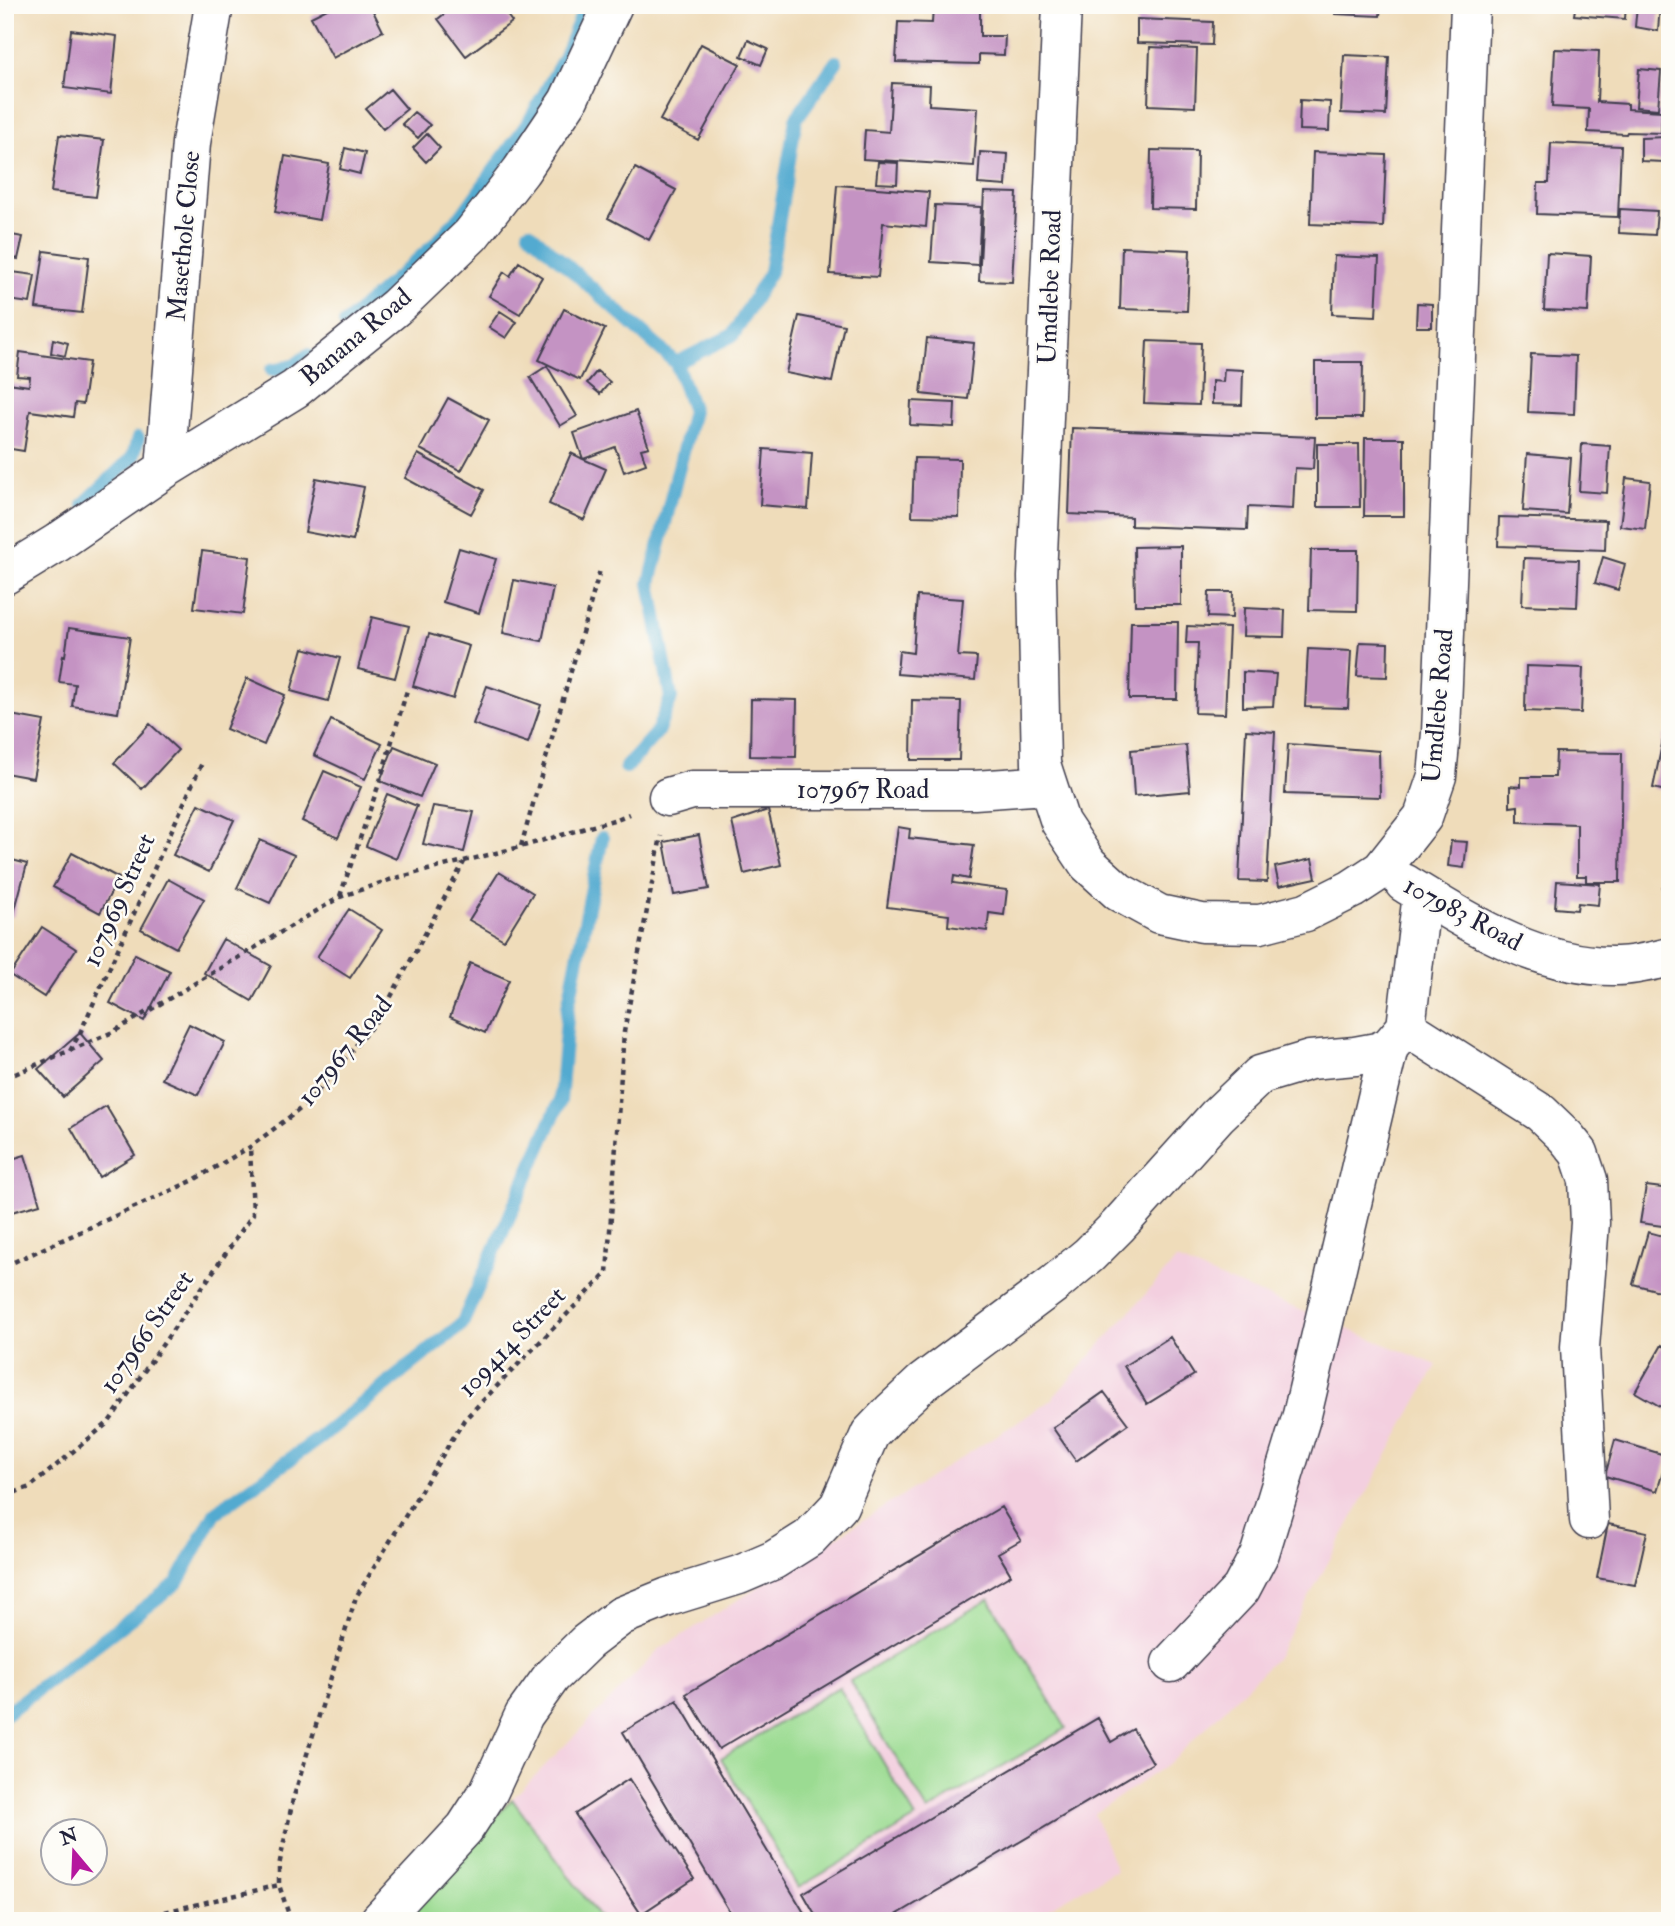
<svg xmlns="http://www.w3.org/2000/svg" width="1675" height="1926" font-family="'IM FELL Double Pica',serif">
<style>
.built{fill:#f3cfdf}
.green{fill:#9bdb92;stroke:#5e7e66;stroke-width:2}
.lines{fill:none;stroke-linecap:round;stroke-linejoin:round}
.stream{stroke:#53aad0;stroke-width:14}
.building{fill:#c493c3}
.minor-casing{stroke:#413e4e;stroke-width:41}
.path{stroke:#413e4e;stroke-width:4.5;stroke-dasharray:5 5;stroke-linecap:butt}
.minor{stroke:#fff;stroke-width:38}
.labels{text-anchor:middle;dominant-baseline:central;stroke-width:5;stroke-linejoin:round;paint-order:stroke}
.street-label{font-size:26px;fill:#22223b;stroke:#fdfcf7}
</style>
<rect width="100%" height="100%" fill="#fdfcf7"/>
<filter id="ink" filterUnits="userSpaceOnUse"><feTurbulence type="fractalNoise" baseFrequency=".0143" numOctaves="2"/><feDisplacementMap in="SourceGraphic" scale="14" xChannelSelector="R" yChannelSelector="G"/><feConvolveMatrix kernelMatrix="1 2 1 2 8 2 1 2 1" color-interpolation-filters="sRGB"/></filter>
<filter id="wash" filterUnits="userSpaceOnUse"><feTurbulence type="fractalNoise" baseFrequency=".00686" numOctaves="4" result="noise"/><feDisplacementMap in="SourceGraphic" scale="28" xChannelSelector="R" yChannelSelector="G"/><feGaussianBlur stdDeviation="1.57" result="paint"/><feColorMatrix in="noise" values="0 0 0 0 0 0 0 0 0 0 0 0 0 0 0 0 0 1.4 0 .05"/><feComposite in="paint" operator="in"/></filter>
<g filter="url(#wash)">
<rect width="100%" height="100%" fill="#efdcba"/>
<path class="built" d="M1176,1260L1437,1365L1275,1659L1171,1762L1094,1814L1116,1870L1027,1921H602L512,1799L659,1650L1049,1402Z"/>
<path class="green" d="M989,1599L1066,1728L928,1811L850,1681Z
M839,1687L916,1818L798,1888L721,1758Z
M512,1799L602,1921H402Z"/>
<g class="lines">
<path class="stream" d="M529,232L676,363L693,411L650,583L671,698L657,732L626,767
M345,324L433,246L465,211L530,120L565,56L586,5
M676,363L733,335L770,272L796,119L836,62
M272,370L294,366L308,355
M84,504L133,457L138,438
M5,1714L177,1583L215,1513L321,1437L462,1324L560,1101L568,1007L602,838"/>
</g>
<g id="blocks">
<path class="building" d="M335,5H370L383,31L333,58L311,17Z
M455,5H500L512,22L466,56L438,19Z
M1335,5H1381L1380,16L1335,14Z
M1555,5H1626L1625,19L1574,15L1575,9L1555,8Z
M1637,5H1660L1658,31L1635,27Z
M933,8L980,9V36H1005L1004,55L979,54V64L896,62L898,22L932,23Z
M1137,19L1213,22L1212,45L1137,43Z
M71,30L117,36L111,94L64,88Z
M748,40L768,49L761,65L741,56Z
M701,44L740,64L698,140L660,120Z
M1150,47L1197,49L1195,107L1148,105Z
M1555,49L1599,51L1597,102L1628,104V109L1662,111L1661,133L1627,132L1626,134L1588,132L1589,109L1552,107Z
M5,51L10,52L7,75H5Z
M1344,55L1389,57L1386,115L1341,113Z
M1639,69L1661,71L1658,109L1636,107Z
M892,83L930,85L929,105L978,108L974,166L863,159L865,130L889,132Z
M390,89L407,109L383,129L366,109Z
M1300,100L1330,102L1329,131L1299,130Z
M414,112L430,125L418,138L402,124Z
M427,134L440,148L426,162L413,148Z
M59,135L104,140L96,197L51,192Z
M1666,137L1665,162L1641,161V138Z
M1551,143L1621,146L1618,217L1537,214L1538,183H1549Z
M345,148L365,153L360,174L340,169Z
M1151,150L1197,151L1196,209L1150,208Z
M980,152L1008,154L1006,186L978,184Z
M1313,152L1386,155L1383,227L1310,224Z
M285,156L329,164L319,220L275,212Z
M878,162L898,163L897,184L876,183Z
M635,168L676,190L649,240L608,218Z
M837,185L929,192L926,227L883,223L878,277L830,274Z
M984,192L1017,193L1012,282L979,281Z
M935,205L981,207L978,265L931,262Z
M1620,209L1657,211L1655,235L1619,233Z
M6,234L23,237L18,259L5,256Z
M1122,247L1190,250L1187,311L1120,309Z
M44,251L89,257L82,313L36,308Z
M1547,253L1591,256L1588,312L1544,310Z
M1334,256L1379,258L1376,316L1332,314Z
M519,262L542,277L520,314L489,296L504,272L510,276Z
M12,272L35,275L30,303L7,300Z
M1417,303L1432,304V327H1416Z
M564,309L605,329L580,380L539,360Z
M500,311L517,322L506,338L489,327Z
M799,316L844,325L832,382L786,373Z
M927,338L974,343L968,399L921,394Z
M53,339L68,343L65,356L51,353Z
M1147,341L1201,343L1199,405L1144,403Z
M20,352L89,362L83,404L75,403L73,417L30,411L24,451L5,448V402L8,383L29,386L30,377L17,376Z
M1531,354L1576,356L1574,414L1528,412Z
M1315,362H1363L1362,418H1315Z
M547,366L577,416L560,426L530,377Z
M1224,369L1243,370L1242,405L1212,404V381L1223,382Z
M597,371L610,382L600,394L587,383Z
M448,398L489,420L461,471L420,449Z
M911,401L955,403L954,427L910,425Z
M636,411L649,447L641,449L646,464L624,472L615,447L583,459L606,469L584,520L549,504L571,453L583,459L574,433Z
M1072,428L1315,437L1313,469L1295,468L1293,509L1248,507L1247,530L1131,526V517L1069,514Z
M1365,438H1404V516H1364Z
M1317,444H1359L1360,507H1317Z
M1582,444L1610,446L1607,493L1579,491Z
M764,449L812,453L808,509L760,505Z
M418,454L484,490L471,514L405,478Z
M1527,454L1571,458L1567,514L1523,511Z
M914,458L960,459L959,517L912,516Z
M316,478L364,487L353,541L305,532Z
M1626,478L1650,481L1645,529L1620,526Z
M1499,517L1606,520L1605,550L1498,546Z
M1181,546V605H1135L1134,547Z
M459,548L496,559L479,613L443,602Z
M1311,550H1358L1357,611L1309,610Z
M202,551L250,557L243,614L194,608Z
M1603,557L1625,564L1618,590L1595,583Z
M1524,558L1579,560L1577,607L1522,605Z
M514,580L553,588L542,641L503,633Z
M1209,592H1233L1232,618L1208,617Z
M917,596L963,599L958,656L977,657L975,680L897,674L899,651L913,653Z
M1244,608L1285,610L1284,637L1243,636Z
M372,617L409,626L395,678L358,669Z
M1131,622H1178L1177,699H1129Z
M1187,626L1229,628L1225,714L1195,713L1198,643H1186Z
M69,628L130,637L118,713L72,706L75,684L59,682L63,655L65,656Z
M429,634L469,646L453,699L413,686Z
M1360,642L1388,643L1387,677L1357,676Z
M303,648L340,658L328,701L291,691Z
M1308,649L1351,651L1348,708L1305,707Z
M1526,666L1583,668L1581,713L1525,711Z
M1243,672L1276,674L1273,706L1243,707Z
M247,678L285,695L264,745L226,729Z
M487,686L541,705L528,743L473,724Z
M751,699L797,700L796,757L750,756Z
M912,700L961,701L959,760H911Z
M5,714L44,721L33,778L5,773Z
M331,720L382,744L365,779L314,755Z
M150,724L178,750L142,789L114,763Z
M1246,730L1275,732L1267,882L1239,881Z
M1664,735L1670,736V792L1653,788Z
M1288,744L1379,751L1380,797L1285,794Z
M1186,745L1190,791L1134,796L1131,750Z
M394,746L435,763L420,797L380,781Z
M1556,752L1622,753L1620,882H1586V876H1577V824L1518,822V806L1510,807V786L1521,787V777H1555Z
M324,771L361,787L338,838L302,821Z
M387,794L417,806L396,859L366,846Z
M199,804L234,820L209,872L173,855Z
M433,806L474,812L464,852L423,844Z
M768,810L781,865L744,874L732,822Z
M898,827L910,829L909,838L974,845L969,879L954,876L953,883L1007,890L1004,915L989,913L987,931L948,926L949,915L887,907Z
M699,835L709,889L674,895L664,842Z
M260,840L294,855L270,903L237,888Z
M1451,841L1467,842L1464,868L1448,866Z
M72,853L119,878L100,913L53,887Z
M5,858L27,864L13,917L5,915Z
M1312,859L1316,878L1279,886L1275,867Z
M1670,871V893L1662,889Z
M499,872L533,893L504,940L469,920Z
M168,879L204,899L176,948L141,929Z
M1557,881L1600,884L1598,905L1578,903L1577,910L1555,908Z
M349,909L382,930L350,978L317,957Z
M42,927L76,949L44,997L10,975Z
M223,939L271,966L252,1001L204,973Z
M135,954L170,971L144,1021L110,1003Z
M470,963L509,980L485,1033L450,1017Z
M189,1024L225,1042L198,1095L162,1079Z
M80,1033L104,1061L63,1097L38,1069Z
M106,1106L135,1155L99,1177L71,1128Z
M25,1155L40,1204L5,1214V1161Z
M1646,1186L1670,1189V1227L1640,1223Z
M1648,1232L1670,1238V1294L1633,1284Z
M1170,1337L1194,1375L1147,1404L1124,1366Z
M1662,1345L1670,1350V1412L1635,1392Z
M1104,1392L1128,1424L1076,1461L1053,1428Z
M1615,1440L1668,1456L1657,1491L1605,1476Z
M1001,1507L1021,1540L998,1553L1011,1575L719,1749L686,1694Z
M1608,1524L1647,1532L1635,1585L1597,1578Z
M677,1700L809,1921H735L623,1732Z
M1098,1718L1111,1742L1133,1729L1153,1763L886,1921H819L803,1893Z
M629,1779L694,1879L641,1914L575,1814Z"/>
</g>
</g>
<g filter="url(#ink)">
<use href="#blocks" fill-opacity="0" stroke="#413e4e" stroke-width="2"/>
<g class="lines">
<defs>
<path id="minor" d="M1062,5L1037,577L1041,764L1060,822L1088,864L1119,892L1159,914L1202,923L1260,924L1306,912L1352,889L1381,870L1423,817L1437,776L1441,733L1470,5
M165,469L191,143L214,5
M5,575L57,543L165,469L295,389L396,307L471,235L521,171L568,101L613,5
M668,797L692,790H974L1047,785
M1404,883C1468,922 1539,968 1617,966C1634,966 1653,961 1670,957
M1406,1027L1541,1113L1566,1137L1579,1153L1588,1180L1590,1223L1580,1347L1589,1520
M1171,1663L1241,1589L1260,1553L1302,1415L1389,1047
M379,1921L465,1828L489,1791L524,1715L552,1676L587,1642L621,1616L668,1597L739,1575L774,1560L809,1538L839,1506L870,1434L892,1411L923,1382L1054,1284L1089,1255L1118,1226L1217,1116L1260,1075L1310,1060L1355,1056L1377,1052L1389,1047L1406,1027L1422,894"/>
</defs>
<use href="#minor" class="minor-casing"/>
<path class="path" d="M521,846L600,570
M340,896L380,781L408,687
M70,1051L80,1033L202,763
M5,1075L15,1074L113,1032L340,897L392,879L520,847L617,819L629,814
M5,1266L192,1181L250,1147L308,1103L381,1015L464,862
M5,1496L30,1487L109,1422L253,1214L250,1147
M126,1921L279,1885
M291,1921L279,1885V1866L293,1799L356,1597L464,1420L607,1273L624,1032L661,836"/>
<use href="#minor" class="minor"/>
</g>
</g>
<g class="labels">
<g class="street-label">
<text transform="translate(184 236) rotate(-85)">Masethole Close</text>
<text transform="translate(1050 287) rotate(-88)">Umdlebe Road</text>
<text transform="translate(356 337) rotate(-40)">Banana Road</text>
<text transform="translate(1438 706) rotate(-85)">Umdlebe Road</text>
<text x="863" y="790">107967 Road</text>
<text transform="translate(119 900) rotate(-66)">107969 Street</text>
<text transform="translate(1463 914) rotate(28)">107983 Road</text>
<text transform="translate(345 1051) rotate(-51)">107967 Road</text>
<text transform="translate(147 1332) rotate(-55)">107966 Street</text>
<text transform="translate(512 1342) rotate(-46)">109414 Street</text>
</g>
</g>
<rect width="1675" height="1926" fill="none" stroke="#fdfcf7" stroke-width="28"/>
<g transform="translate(74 1852) rotate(341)"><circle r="33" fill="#fdfcf7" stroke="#a5a5ac" stroke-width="2"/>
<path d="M0-5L12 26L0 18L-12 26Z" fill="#b5179e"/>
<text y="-10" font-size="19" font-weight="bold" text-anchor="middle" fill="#22223b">N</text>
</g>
</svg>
